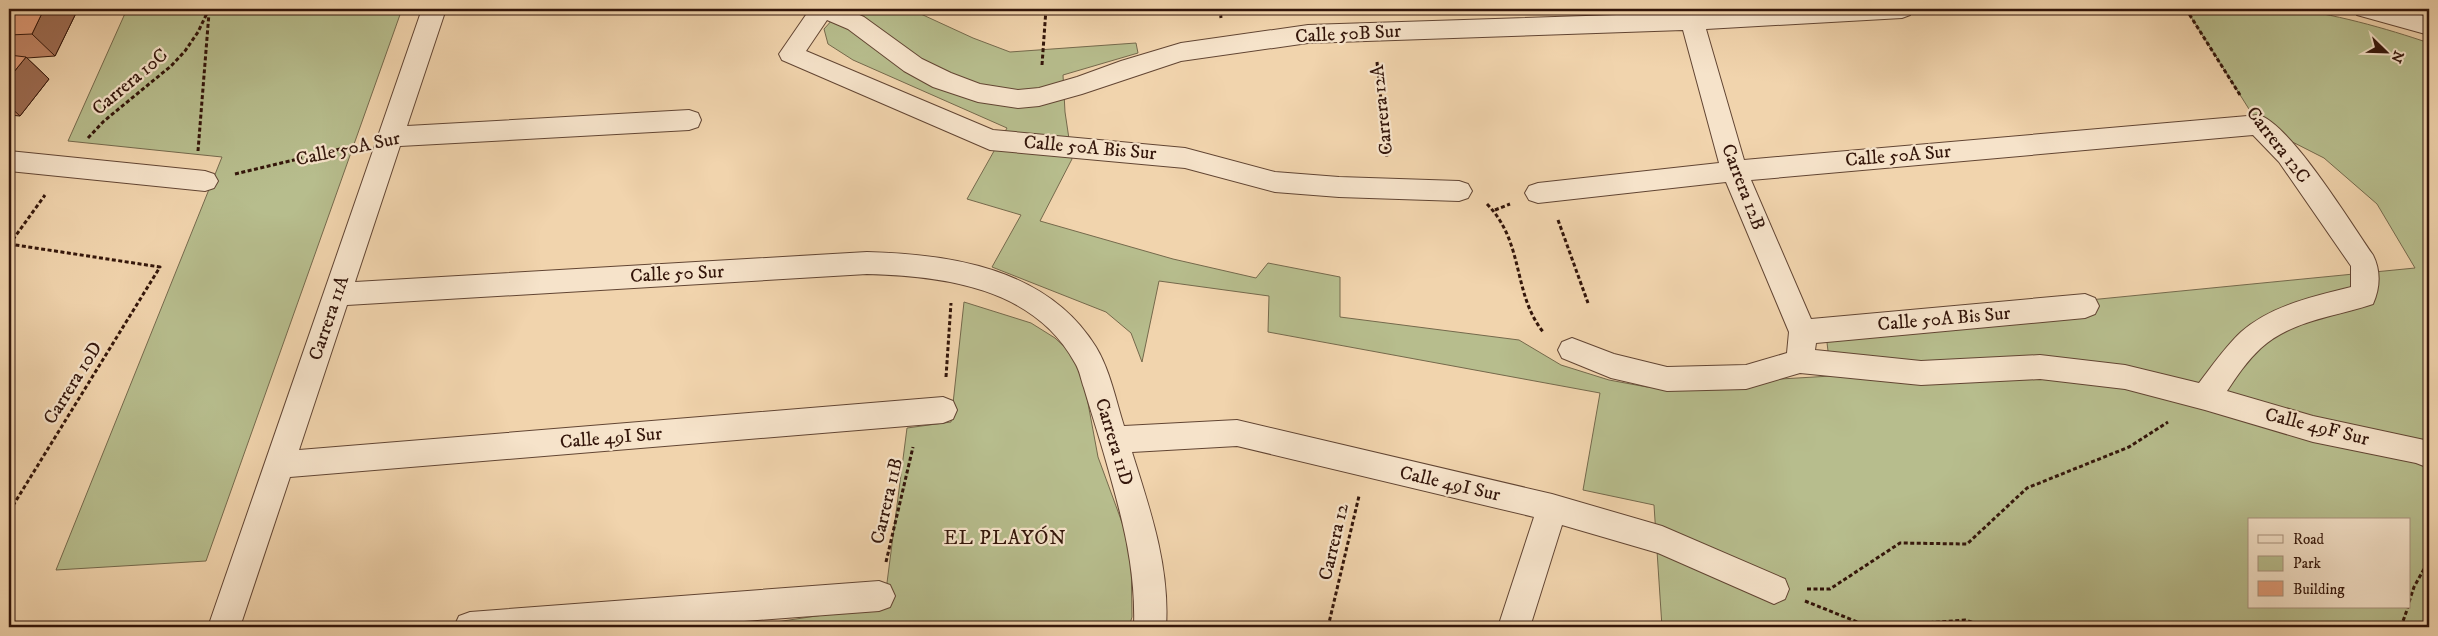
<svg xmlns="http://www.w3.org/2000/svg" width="2438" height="636" font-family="'IM FELL DW Pica',serif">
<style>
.green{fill:#b7bd8d;stroke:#75694c;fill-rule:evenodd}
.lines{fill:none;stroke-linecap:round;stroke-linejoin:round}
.minor-casing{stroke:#624533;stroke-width:2}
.path{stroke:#33150a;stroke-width:3;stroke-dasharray:4 2.5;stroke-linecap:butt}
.minor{fill:#f6e3ca;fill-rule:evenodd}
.wall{fill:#c28566;stroke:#33150a}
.shaded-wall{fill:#9e6c53;stroke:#33150a}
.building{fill:#e19b77;stroke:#33150a}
.labels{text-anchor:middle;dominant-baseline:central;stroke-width:4.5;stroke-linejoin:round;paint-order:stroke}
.street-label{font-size:19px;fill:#33150a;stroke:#f6e3ca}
.neighbourhood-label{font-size:20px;letter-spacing:1px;fill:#33150a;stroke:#f6e3ca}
</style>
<rect width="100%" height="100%" fill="#f1d4ad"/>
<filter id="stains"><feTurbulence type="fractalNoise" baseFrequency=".004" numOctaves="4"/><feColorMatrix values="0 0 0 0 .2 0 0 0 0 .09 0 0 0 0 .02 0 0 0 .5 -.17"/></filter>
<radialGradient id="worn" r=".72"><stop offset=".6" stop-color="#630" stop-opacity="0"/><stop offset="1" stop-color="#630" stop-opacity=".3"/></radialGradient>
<path class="green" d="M127,9H402L206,561L56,570L222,157L68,141Z
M842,9H910L973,38L1010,52L1136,43L1138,53L1063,75L1065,112L1072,159L1040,221L1173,259L1256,278L1268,263L1340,277V317L1519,340L1561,365L1609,380L1647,387L1831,376L1825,326L2415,268L2377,204L2324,158L2259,125L2186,9C2219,9 2254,6 2287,9C2329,12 2388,29 2429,43V627H1662L1654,505L1583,490L1600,393L1268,332L1269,296L1159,281L1142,362L1131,333L1106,312L992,267L1021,215L967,199L1007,128L853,60L828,44L824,29ZM2249,520H2409V607H2249Z
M964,302L1031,323L1055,338L1070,352L1082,371L1098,457L1131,547L1132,617L1129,627H769V623L884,606L907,428L951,422Z"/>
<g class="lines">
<defs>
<path id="minor" d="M422,9H446L407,126L689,110L698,113L701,120L698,127L689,130L400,146L355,282L867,252C952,254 1048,269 1096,347C1110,370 1116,401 1124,426L1237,420L1552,494L1662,526L1785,579L1789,589L1785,599L1774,604L1658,553L1562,525L1530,627H1498L1534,517L1237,446L1132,452C1150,509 1170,567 1166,627H1134C1136,568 1122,517 1106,461C1099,436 1091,412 1084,388C1081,380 1080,371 1075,363C1034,288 945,276 867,274L347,305L299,450L943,397L953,401L957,410L953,419L943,423L290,477L240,627H208Z
M810,9H846L864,17L922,59L951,73L980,84L1018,90L1039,88L1077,77L1121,61L1181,43L1308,25L1678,13L1677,9H1701L1702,12L1756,9H1914L1910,15L1902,18L1706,29L1744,160L2259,115C2292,126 2351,224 2373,255C2381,271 2380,288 2373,304C2335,317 2292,320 2261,348C2247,361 2237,376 2227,391L2313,416L2429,441V468L2416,463L2313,442L2205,410L2125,389L2040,379L1921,385L1800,373L1746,389L1667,391L1611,378L1562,358L1558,350L1562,342L1572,338L1614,354L1667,367L1746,365L1787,353L1789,332L1726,182L1538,203L1529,200L1525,193L1529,186L1538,183L1719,163L1683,30L1308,43L1181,61L1082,94L1039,106L1018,108L978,102L933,87L904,71L848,29L827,20L806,51L993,130L1185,148L1275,172L1339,177L1459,181L1468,184L1472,191L1468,198L1459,201L1339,197L1275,192L1185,168L990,150L782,60L779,54ZM2253,135L2279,162L2351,266V287C2314,296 2270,306 2241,332C2225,347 2212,366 2199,383L2125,365L2040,355L1921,361L1815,350L1816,343L2085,318L2095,314L2099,306L2095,298L2085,294L1811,319L1751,180Z
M2353,9H2397L2429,17V35L2357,15Z
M9,151L205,171L214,174L218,181L214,188L205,191L9,171Z
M879,581L890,585L895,596L890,607L879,611L665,627H454L459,616L470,612Z"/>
</defs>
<use href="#minor" class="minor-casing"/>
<path class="path" d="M1220,9L1221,18
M2186,9L2240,95
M1377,62L1387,158
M1042,65L1046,9
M88,138L104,121L171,66L185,51L198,32L209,9
M198,151L209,13
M235,174L353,146
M1487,204C1525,243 1512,294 1544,333
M1495,210L1510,204
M1558,220L1588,303
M9,244L160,267L9,512
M9,245L45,195
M946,377L951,303
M886,562L913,447
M1807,589H1830L1900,543L1967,544L2027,488L2129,447L2168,422
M1805,601L1870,627
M2409,602L2414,587L2429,560
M1328,627L1359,496
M1871,627L1965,620L1988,627
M2401,627L2408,607"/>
<use href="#minor" class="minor"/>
</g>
<path class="wall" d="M9,9H78L55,56L27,58L49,79L20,116L9,115Z"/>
<path class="shaded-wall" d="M44,9H78L55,56L32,34Z
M26,57L49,79L20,116L9,106V78Z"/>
<path class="building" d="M9,9H44L32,34L9,35Z
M9,55L26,57L9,78Z"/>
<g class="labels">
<g class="street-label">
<text transform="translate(1348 34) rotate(-3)">Calle 50B Sur</text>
<text transform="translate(130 82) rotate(-40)">Carrera 10C</text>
<text transform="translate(1382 110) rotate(-96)">Carrera 12A</text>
<text transform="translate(2278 145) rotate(52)">Carrera 12C</text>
<text transform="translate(1090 148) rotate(5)">Calle 50A Bis Sur</text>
<text transform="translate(348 149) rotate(-12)">Calle 50A Sur</text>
<text transform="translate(1898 156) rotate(-5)">Calle 50A Sur</text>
<text transform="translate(1743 187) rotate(69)">Carrera 12B</text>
<text transform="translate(677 274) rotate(-3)">Calle 50 Sur</text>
<text transform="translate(329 318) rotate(-71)">Carrera 11A</text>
<text transform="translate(1944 319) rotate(-5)">Calle 50A Bis Sur</text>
<text transform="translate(73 383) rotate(-58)">Carrera 10D</text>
<text transform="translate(2317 427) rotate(14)">Calle 49F Sur</text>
<text transform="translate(611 438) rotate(-5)">Calle 49I Sur</text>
<text transform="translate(1114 442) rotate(73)">Carrera 11D</text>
<text transform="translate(1450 484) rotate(13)">Calle 49I Sur</text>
<text transform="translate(887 501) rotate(-77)">Carrera 11B</text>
<text transform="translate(1334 542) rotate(-77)">Carrera 12</text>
</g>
<g class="neighbourhood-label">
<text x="1005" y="538">EL PLAYÓN</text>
</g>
</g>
<rect width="2438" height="636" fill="none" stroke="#f1d4ad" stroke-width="30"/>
<rect x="10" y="10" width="2418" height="616" fill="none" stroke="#33150a" stroke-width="2.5"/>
<rect x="15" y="15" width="2408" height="606" fill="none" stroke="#33150a"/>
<rect x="2248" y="518" width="162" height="90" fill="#f6e3ca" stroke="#a8917d"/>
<rect x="2258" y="535" width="25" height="8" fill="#f6e3ca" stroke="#a8917d"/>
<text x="2293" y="544" font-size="15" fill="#33150a">Road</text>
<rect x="2258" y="556" width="25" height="15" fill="#b7bd8d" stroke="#a8917d"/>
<text x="2293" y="568" font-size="15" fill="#33150a">Park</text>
<rect x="2258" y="581" width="25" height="15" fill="#e19b77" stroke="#a8917d"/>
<text x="2293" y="594" font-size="15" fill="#33150a">Building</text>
<g transform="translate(2386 52) rotate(113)" stroke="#f6e3ca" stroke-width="4" paint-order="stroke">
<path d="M0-4L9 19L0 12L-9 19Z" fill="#33150a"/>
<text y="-8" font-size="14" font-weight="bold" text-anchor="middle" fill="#33150a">N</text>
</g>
<rect width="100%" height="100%" filter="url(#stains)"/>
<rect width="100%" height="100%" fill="url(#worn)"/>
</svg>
